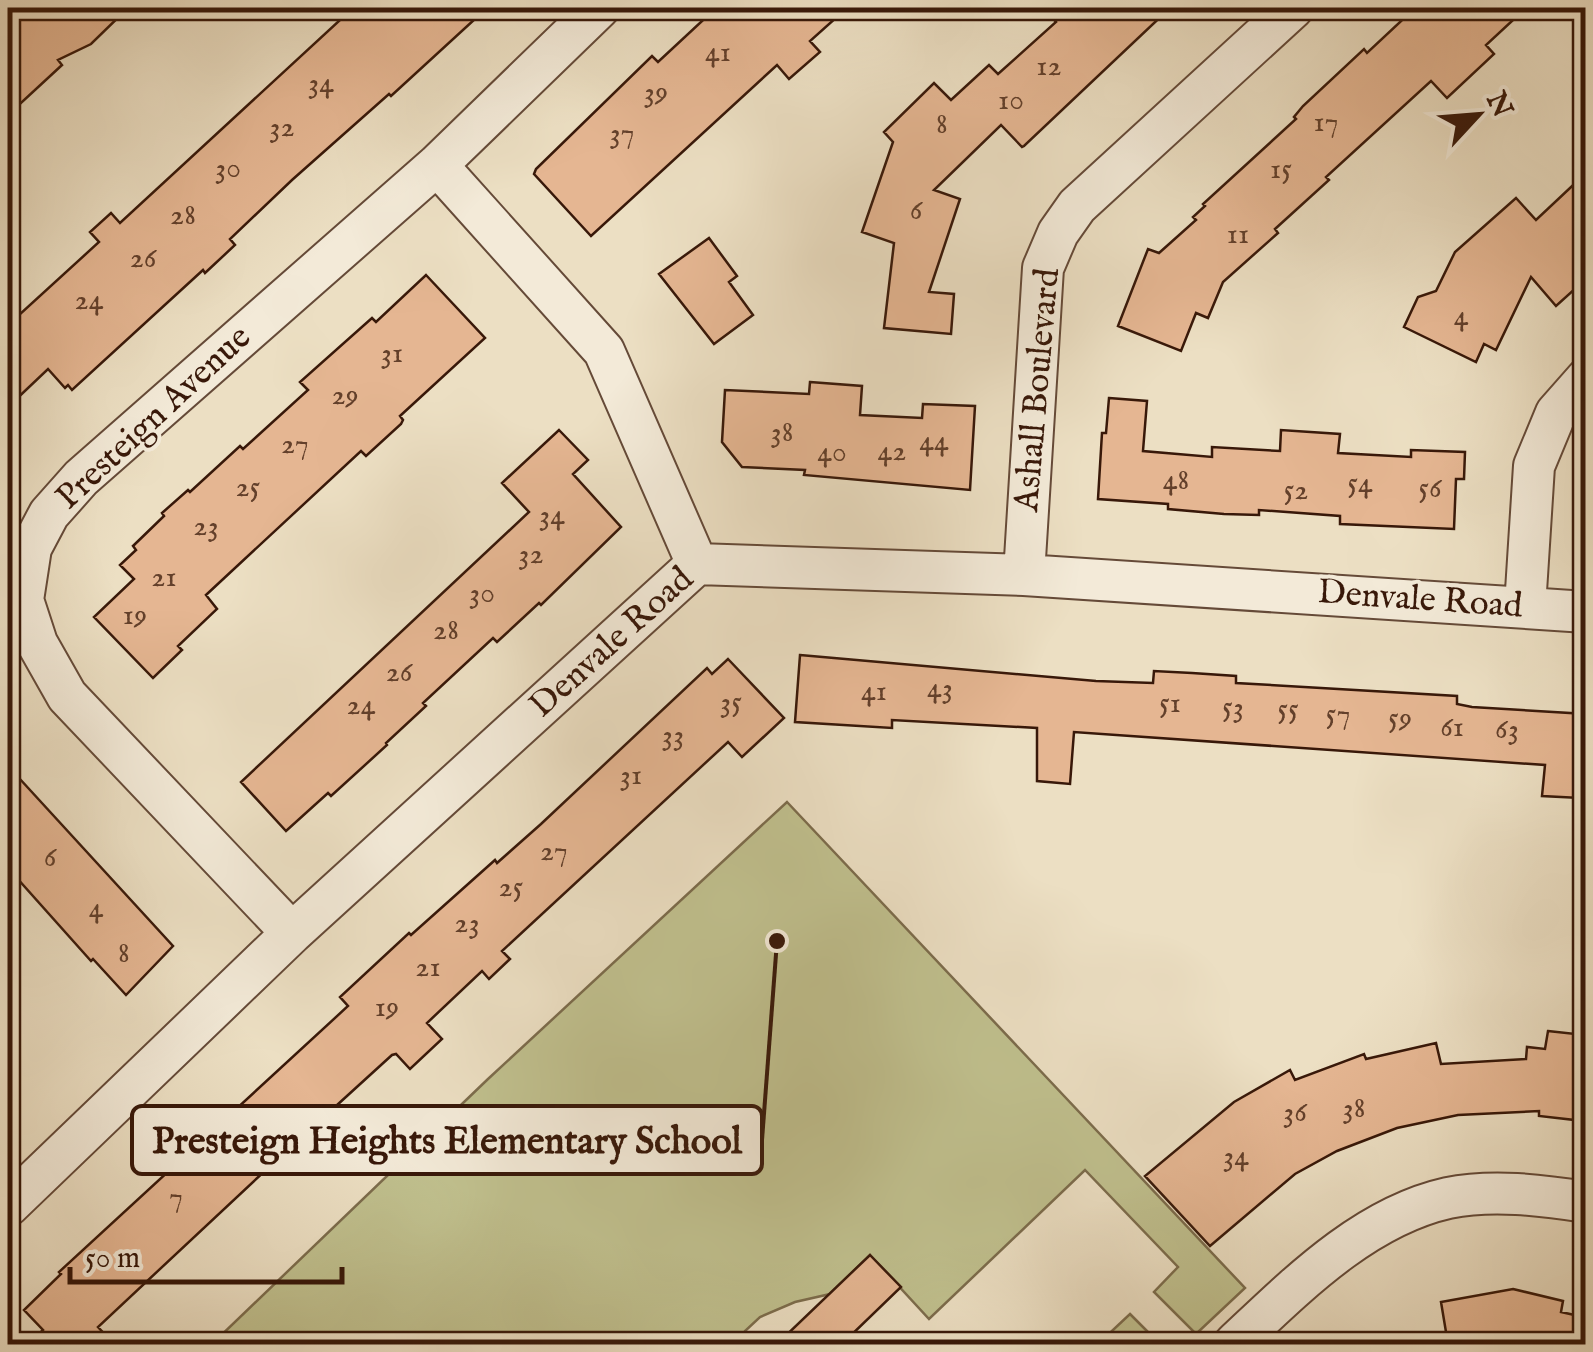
<svg xmlns="http://www.w3.org/2000/svg" width="1593" height="1352" font-family="'IM FELL English',serif">
<style>
.green{fill:#c0c08e;stroke:#7c6c4c;stroke-width:2.5}
.building{fill:#e5b692;stroke:#381809;stroke-width:2.5}
.lines{fill:none;stroke-linecap:round;stroke-linejoin:round}
.street-casing{stroke:#654a38;stroke-width:44}
.street{stroke:#f3ead8;stroke-width:40}
.labels{text-anchor:middle;dominant-baseline:central;stroke-width:8;stroke-linejoin:round;paint-order:stroke}
.number-label{font-size:30px;fill:#63402b}
.street-label{font-size:35px;fill:#381809;stroke:#f3ead8}
.leader{fill:none;stroke:#381809;stroke-width:4}
.callout-dot{fill:#381809;stroke:#f3ead8;stroke-width:4}
.callout{fill:#f3ead8;stroke:#381809;stroke-width:4}
.callout-label{font-size:38px;text-anchor:middle;font-weight:bold;fill:#381809}
</style>
<rect width="100%" height="100%" fill="#ecdfc3"/>
<filter id="stains"><feTurbulence type="fractalNoise" baseFrequency=".002" numOctaves="4"/><feColorMatrix values="0 0 0 0 .2 0 0 0 0 .09 0 0 0 0 .02 0 0 0 .5 -.17"/></filter>
<radialGradient id="worn" r=".72"><stop offset=".6" stop-color="#630" stop-opacity="0"/><stop offset="1" stop-color="#630" stop-opacity=".3"/></radialGradient>
<path class="green" d="M787,802L1245,1288L1196,1334L1154,1292L1178,1267L1085,1170L929,1319L870,1255L830,1294L795,1302L760,1317L745,1331V1344H359L353,1340L347,1344H212L488,1079Z
M1130,1314L1160,1344H1098Z"/>
<path class="building" d="M8,8H128L91,44L58,60L62,65L8,115Z
M353,8H487L391,96L389,94L292,180L230,239L235,245L205,273L203,270L72,390L68,385L65,388L48,369L8,407V325L99,242L90,232L111,213L120,223Z
M716,8H847L810,41L820,52L789,79L777,65L591,236L534,174L536,169L652,56L658,62Z
M1043,8H1170L1024,146L1022,147L1001,125L934,190L960,199L929,292L954,294L951,334L884,328L894,243L862,232L893,142L884,132L934,83L951,100L989,65L998,74L1056,22Z
M1415,8H1526L1486,45L1494,54L1447,98L1431,81L1326,177L1329,180L1275,229L1278,233L1223,282L1208,318L1196,313L1181,351L1118,326L1148,249L1159,253L1196,220L1193,217L1205,206L1203,204L1296,119L1294,117L1303,106L1364,49L1367,53Z
M1586,173V279L1556,306L1531,277L1496,350L1484,344L1476,362L1404,327L1418,297L1436,291L1455,252L1516,198L1536,220Z
M709,238L737,276L729,282L753,315L714,344L659,274Z
M426,275L485,338L400,416L403,420L401,424L366,456L361,451L206,595L217,609L178,646L182,650L153,678L94,617L134,579L120,565L136,550L133,546L164,516L162,513L188,490L190,492L240,446L243,449L308,390L300,382L372,318L376,322Z
M810,382L862,386L860,415L922,418L923,404L975,406L970,490L804,475L805,470L742,467L722,442L725,390L809,394Z
M1109,398L1147,401L1143,451L1212,457V447L1280,451L1281,430L1340,434L1338,453L1411,457V450L1465,452L1464,479H1456L1454,529L1340,524V516L1259,510V515L1224,514L1168,509V504L1098,499L1102,433H1106Z
M559,430L588,460L573,474L621,527L541,605L539,603L497,642L493,638L423,703L426,706L386,743L387,745L331,796L328,793L286,831L241,782L529,512L502,483Z
M800,655L1096,681L1153,683L1154,671L1192,673L1236,676V683L1457,696V704L1472,707L1586,714L1580,798L1542,796L1545,765L1074,732L1070,784L1037,781V728L892,720V728L795,722Z
M728,659L784,718L742,757L728,742L502,951L510,959L489,979L482,971L427,1023L442,1039L410,1069L396,1054L392,1055L269,1167L98,1327L114,1344H28L43,1330L24,1310L61,1274L59,1272L348,1006L340,997L409,933L411,935L495,860L497,863L541,824L707,668L712,674Z
M8,766L173,946L126,995L93,959L91,961L8,868Z
M1548,1031L1585,1035L1575,1120L1539,1116V1111L1458,1115L1397,1128L1337,1151L1295,1174L1210,1246L1145,1176L1234,1102L1290,1070L1295,1080L1364,1054L1366,1059L1436,1043L1441,1064L1526,1059L1527,1047L1545,1049Z
M870,1255L901,1287L842,1344H777Z
M1513,1289L1563,1301L1561,1312L1579,1316L1573,1344H1448L1441,1302Z"/>
<g class="lines">
<defs>
<path id="street" d="M437,165L604,351L697,564
M1024,575L1043,268L1058,233L1077,206L1293,8
M1525,607L1534,466L1556,413L1586,379
M292,933L67,696L37,643L23,600L31,548L49,514L81,478L437,165L599,8
M8,1206L292,933L697,564L1024,575L1586,612
M1234,1344C1295,1287 1363,1217 1448,1198C1492,1189 1541,1195 1586,1202"/>
</defs>
<use href="#street" class="street-casing"/>
<use href="#street" class="street"/>
</g>
<g class="labels">
<g class="number-label">
<text x="718" y="53">41</text>
<text x="1049" y="67">12</text>
<text x="321" y="84">34</text>
<text x="656" y="93">39</text>
<text x="1011" y="101">10</text>
<text x="1326" y="123">17</text>
<text x="942" y="125">8</text>
<text x="282" y="128">32</text>
<text x="622" y="134">37</text>
<text x="228" y="169">30</text>
<text x="1281" y="170">15</text>
<text x="916" y="211">6</text>
<text x="183" y="216">28</text>
<text x="1238" y="235">11</text>
<text x="143" y="259">26</text>
<text x="89" y="301">24</text>
<text x="1461" y="317">4</text>
<text x="392" y="354">31</text>
<text x="345" y="396">29</text>
<text x="782" y="433">38</text>
<text x="934" y="442">44</text>
<text x="295" y="445">27</text>
<text x="892" y="452">42</text>
<text x="832" y="453">40</text>
<text x="1176" y="481">48</text>
<text x="1360" y="484">54</text>
<text x="248" y="488">25</text>
<text x="1430" y="489">56</text>
<text x="1296" y="491">52</text>
<text x="552" y="516">34</text>
<text x="206" y="527">23</text>
<text x="531" y="555">32</text>
<text x="164" y="578">21</text>
<text x="482" y="594">30</text>
<text x="135" y="616">19</text>
<text x="446" y="631">28</text>
<text x="399" y="673">26</text>
<text x="940" y="689">43</text>
<text x="874" y="692">41</text>
<text x="731" y="703">35</text>
<text x="1170" y="704">51</text>
<text x="361" y="706">24</text>
<text x="1233" y="708">53</text>
<text x="1288" y="710">55</text>
<text x="1338" y="715">57</text>
<text x="1400" y="719">59</text>
<text x="1452" y="728">61</text>
<text x="1507" y="730">63</text>
<text x="673" y="736">33</text>
<text x="631" y="776">31</text>
<text x="554" y="852">27</text>
<text x="50" y="858">6</text>
<text x="511" y="888">25</text>
<text x="96" y="909">4</text>
<text x="467" y="924">23</text>
<text x="124" y="954">8</text>
<text x="428" y="968">21</text>
<text x="387" y="1008">19</text>
<text x="1354" y="1109">38</text>
<text x="1295" y="1113">36</text>
<text x="1236" y="1157">34</text>
<text x="176" y="1198">7</text>
</g>
<g class="street-label">
<text transform="translate(1038 390) rotate(-85)">Ashall Boulevard</text>
<text transform="translate(154 418) rotate(-43)">Presteign Avenue</text>
<text transform="translate(1420 600) rotate(4)">Denvale Road</text>
<text transform="translate(612 643) rotate(-42)">Denvale Road</text>
</g>
</g>
<path class="leader" d="M777 941L762 1140"/>
<circle class="callout-dot" cx="777" cy="941" r="10"/>
<rect class="callout" x="132" y="1106" width="630" height="68" rx="10"/>
<g class="callout-label">
<text x="447" y="1153">Presteign Heights Elementary School</text>
</g>
<rect width="1593" height="1352" fill="none" stroke="#ecdfc3" stroke-width="40"/>
<rect x="10" y="10" width="1573" height="1332" fill="none" stroke="#381809" stroke-width="5"/>
<rect x="20" y="20" width="1553" height="1312" fill="none" stroke="#381809" stroke-width="2.5"/>
<g transform="translate(1478 115) rotate(64)" stroke="#f3ead8" stroke-width="8" paint-order="stroke">
<path d="M0-8L18 38L0 25L-18 38Z" fill="#381809"/>
<text y="-15" font-size="28" font-weight="bold" text-anchor="middle" fill="#381809">N</text>
</g>
<path d="M70 1267v15h272v-15" fill="none" stroke="#381809" stroke-width="5"/>
<text x="85" y="1267" font-size="30" fill="#381809" stroke="#f3ead8" stroke-width="8" paint-order="stroke">50 m</text>
<rect width="100%" height="100%" filter="url(#stains)"/>
<rect width="100%" height="100%" fill="url(#worn)"/>
</svg>
